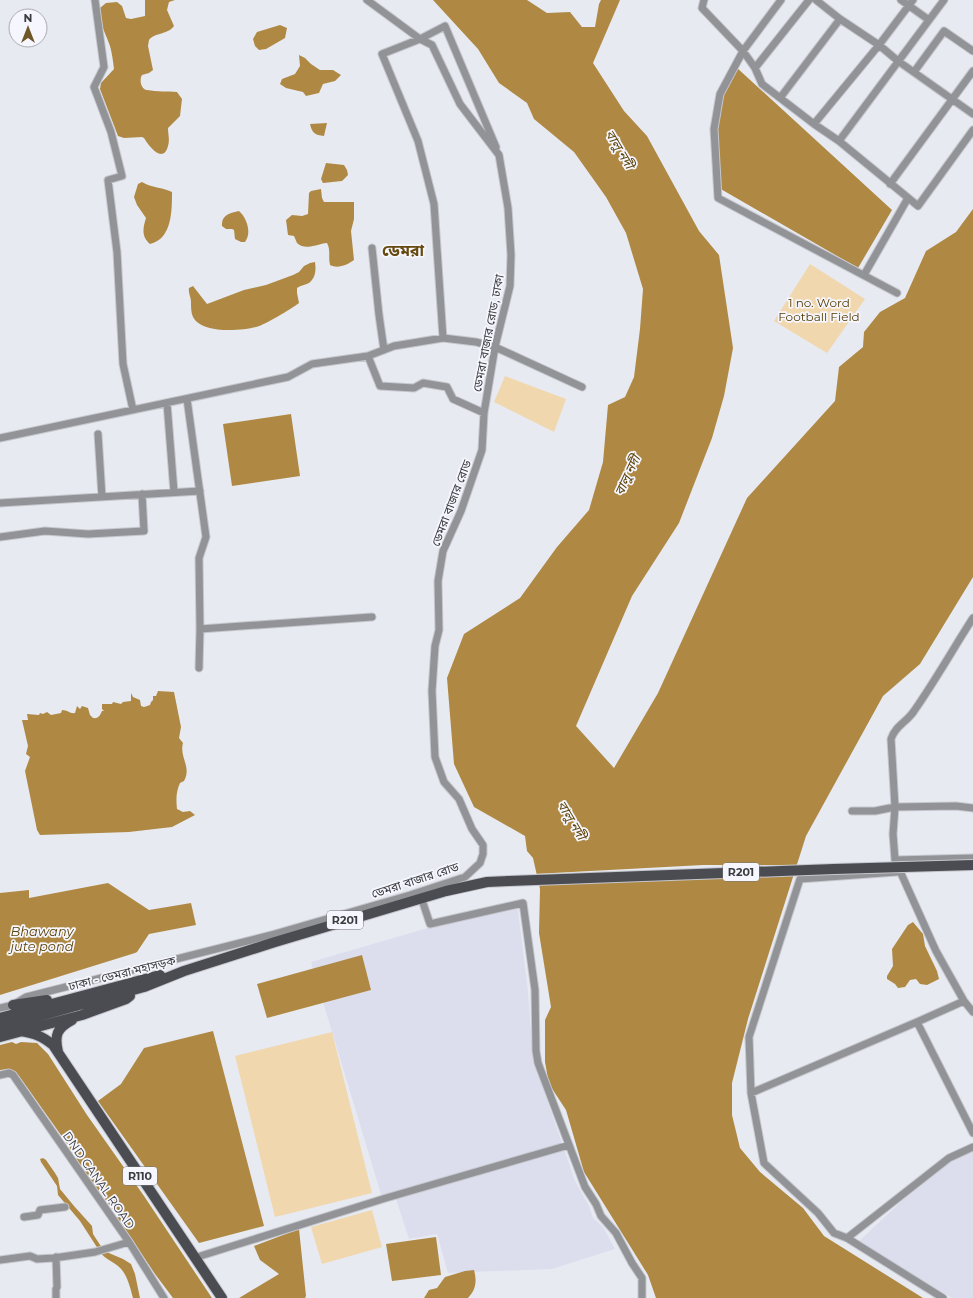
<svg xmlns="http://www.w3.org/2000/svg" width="973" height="1298" font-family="Montserrat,'Noto Sans Bengali',sans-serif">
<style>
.built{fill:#dcdeee}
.green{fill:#f0d7ad}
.water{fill:#af8943}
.pier{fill:#e8eaf2}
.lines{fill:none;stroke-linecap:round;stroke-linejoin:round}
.street-casing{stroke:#c5c7ce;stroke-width:9}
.primary-casing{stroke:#c5c7ce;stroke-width:12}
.street{stroke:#929396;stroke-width:7}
.primary{stroke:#4b4c52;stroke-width:10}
.primary-bridge-casing{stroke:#c5c7ce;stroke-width:12;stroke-linecap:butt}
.primary-bridge{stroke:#4b4c52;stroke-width:10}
.labels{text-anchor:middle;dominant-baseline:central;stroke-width:3.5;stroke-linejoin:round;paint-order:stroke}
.shield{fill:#f6f7fe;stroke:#737478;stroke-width:1}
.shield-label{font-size:11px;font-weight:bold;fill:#3b3c3f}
.park-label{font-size:12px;fill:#553b00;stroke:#f6f7fe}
.street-label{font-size:12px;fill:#3b3c3f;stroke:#f6f7fe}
.water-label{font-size:13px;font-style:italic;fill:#5c4207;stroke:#f6f7fe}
.district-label{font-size:16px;font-weight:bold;fill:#65490f;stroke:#f6f7fe}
</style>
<rect width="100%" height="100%" fill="#e8eaf2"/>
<path class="built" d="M517,902L528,992L533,1059L575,1181L589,1206L593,1218L603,1227L615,1249L552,1269L448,1273L437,1234L409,1239L396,1199L383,1201L311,962Z
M973,1150V1298H952L858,1242L923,1181L956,1158Z"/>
<path class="green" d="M810,264L865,299L827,353L774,321Z
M505,376L566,399L554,432L494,402Z
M332,1032L372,1193L275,1217L235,1056Z
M372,1210L382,1247L322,1264L311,1227Z"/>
<path class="water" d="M145,0H175L169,2L167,10L174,26C168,35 155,32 149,40L148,46L153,70L149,73L142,75C139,80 141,89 147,90C157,92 168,91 177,92L182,99L180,116L168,128C168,134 170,140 168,146C163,165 148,145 144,138L142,137L124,138L118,136L100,89L101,83L114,69C113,61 112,53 110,46C106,34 98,21 100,8L106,3L117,2L122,6L126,18L131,19L145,16Z
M433,0H527L547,13L570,12L582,27H595L599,4L601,0H620L593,63L624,111L647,136L699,231L719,255L733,348L724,396L712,438L679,523L632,596L576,726L614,768L658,693L747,498L835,401L839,367L863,347L864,332L880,312L905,298L926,251L956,232L973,209V577L920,664L883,696L806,836L748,1019L732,1083V1115L740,1148L760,1172L803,1208L824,1236L923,1298H656L648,1275L584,1172L566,1110L549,1084L545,1062V1020L551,1007L539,933L540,889L533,858L527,851L525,836L474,807L454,764L447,678L464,634L520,598L557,547L589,510L603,462L608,405L625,397L634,377L640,329L643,289L626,233L606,197L574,152L534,119L527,103L499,83L478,49Z
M280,25L287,28L285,38L266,49L259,50L255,46L253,39L257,32Z
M299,55L305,58L311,64L320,70H333L341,75L335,81L323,84L319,93L306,96L303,92L286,88L280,84L282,79L295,74L300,66Z
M736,67L892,210L858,268L719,188L715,134L725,84Z
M327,123L324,136C315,135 312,133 310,124Z
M326,163L344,165L347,170L348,175L342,181L323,183L321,179Z
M142,182C152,188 162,187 172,192C172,211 172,239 150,244C141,236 143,228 146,218L137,205L134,197L138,184Z
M321,189L322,198L324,202H354V219L351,231L354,260C347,265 338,269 330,265C328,257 331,250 327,243C317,244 305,251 297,243L294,236L288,235L286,220L292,215L302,216L308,214L309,193L311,191Z
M239,211C247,218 252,233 245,242H241L235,239L234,230L232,229H226L222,226C221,215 230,213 239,211Z
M315,262C316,269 316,278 309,283C305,285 301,285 297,288V293L299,303C291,309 265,325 256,327C240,331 202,334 193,317C191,313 191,307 191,302C191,297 188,293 189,288L193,286L207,304L244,290L266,285L293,275L299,272L304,266L310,263Z
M291,414L300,476L232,486L223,424Z
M158,691L174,692L181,727L179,738L183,743C179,757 192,767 184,781L180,783C176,792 176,799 177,809L183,812L190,811L195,815L172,827L129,832L40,835L37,830L25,771L30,757L26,754L28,746L22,720H28L27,714L39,715L40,713L43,714L47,712L51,715L61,713L62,710C68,710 70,714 75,713L77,706L80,709L82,706L88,708L90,715L93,718C99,719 100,715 102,711H104L102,709V704H112L113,702L121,704L123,702L131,701V693L133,697L140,700L141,706L144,707L150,705L151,702L153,700V696H156Z
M108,883L149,910L191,903L196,925L149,934L137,952L135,953L0,995V893L29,890V898Z
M913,922L923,934L925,946L937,971L939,979L927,985L920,984L916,979L910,980L905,987L898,988L895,984L887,979V976L893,966L892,949L908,925Z
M362,955L371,990L267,1018L257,984Z
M213,1031L264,1226L199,1243L98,1101L121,1084L144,1048Z
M12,1042L16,1044L21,1042L37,1043L48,1054L87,1115L144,1196L212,1298H173L155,1274L117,1217V1215L86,1174L68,1145L19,1076L10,1069L0,1070V1045Z
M43,1158L46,1160L55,1173L58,1178L60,1189L74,1206L92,1226L93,1234L104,1251L123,1259L131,1264L135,1274L140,1298H133C130,1287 127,1273 118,1266C112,1261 105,1259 100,1252L80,1221L58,1195L57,1186L41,1162L40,1159Z
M299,1229L306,1296L305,1298H239L279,1274L260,1260L254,1246Z
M436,1237L441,1275L392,1281L386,1244Z
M474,1270C477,1281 476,1290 468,1298H424L429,1290L437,1288L445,1277L465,1271Z"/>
<path class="pier" d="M703,865H799L537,882L534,874Z"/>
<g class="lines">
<defs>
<path id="street" d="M95,0L104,67L94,87L111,132L122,176L108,180L117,252L123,364L133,410
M704,0L702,8L743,51L755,68L762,84L814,124L839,141L918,206L973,130
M781,0L743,51L720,94L714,129L718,198L897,293
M816,0L840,19L879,45L898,61L973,114
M901,0L929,20
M755,68L809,0
M914,72L944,31L973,51
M780,98L840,19
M814,124L879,45L913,0
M839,141L944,0
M890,184L973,71
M372,248L379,315L384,350
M864,275L908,198
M443,338L434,204L418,141L382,54L420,39L445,26L496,147
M368,356L394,346L443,338L476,342L495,347L582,387
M187,399L206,537L199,558L200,629L372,617
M167,403L174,492
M98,434L102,497
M0,438L288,377L312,364L368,356L380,386L414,388L423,383L447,387L453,399L484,413
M0,503L200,491
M0,537L45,531L88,534L144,531L142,494
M973,618C953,649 935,681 914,711C907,722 895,726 891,739L895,807L893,834L895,860L936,951L964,1001L973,1012
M199,668L200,629
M852,811H875L895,807L956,806L973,808
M895,860L973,858
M897,872L800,879L749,1037L751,1093L764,1163L818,1213L834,1233L847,1238L943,1298
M423,903L430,924L523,903L535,990L536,1051L538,1063L585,1187L596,1204L601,1216L616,1233L632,1263L642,1278V1298
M0,1008L13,1005L26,997L271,935L410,895L465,877L480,863L483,854V845L472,829L459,799L444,782L435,757L432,691L435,646L439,630L438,581L443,551L461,511L482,450L484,413L495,347L510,286L511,255L508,208L499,155L460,104L432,45L420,39L367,0
M917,1022L973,1133
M0,1075L9,1073L13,1075L129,1242L164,1298
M751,1093L917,1022L964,1001
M24,1217L38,1215L40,1210L65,1207
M847,1238L949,1158L973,1147
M56,1257L57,1287L56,1289V1298
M194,1258L386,1198L569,1145
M0,1260L30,1256L37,1259L54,1258L95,1252L129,1242"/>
<path id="primary" d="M13,1005L47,1000
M0,1018L160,975
M0,1027L144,987L184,971L275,942L446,891L487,882L509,881
M20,1031C34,1033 42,1036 53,1045L222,1298
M0,1037L82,1015L126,999L130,996
M58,1052C54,1035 57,1028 72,1020"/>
</defs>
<use href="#street" class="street-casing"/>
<use href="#primary" class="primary-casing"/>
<use href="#street" class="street"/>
<use href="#primary" class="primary"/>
<defs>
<path id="primary-bridge" d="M509,881L834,869L973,865"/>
</defs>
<use href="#primary-bridge" class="primary-bridge-casing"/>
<use href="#primary-bridge" class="primary-bridge"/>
</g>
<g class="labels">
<g class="shield">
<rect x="723" y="863" width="36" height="18" rx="3"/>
<rect x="327" y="911" width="36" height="18" rx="3"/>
<rect x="123" y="1167" width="34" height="18" rx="3"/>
</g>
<g class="shield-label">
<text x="741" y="872">R201</text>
<text x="345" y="920">R201</text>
<text x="140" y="1176">R110</text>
</g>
<g class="park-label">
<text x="819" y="302">1 no. Word<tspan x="819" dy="14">Football Field</tspan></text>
</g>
<g class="street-label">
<text transform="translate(488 333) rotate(-79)">ডেমরা বাজার রোড, ঢাকা</text>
<text transform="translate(451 503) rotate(-69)">ডেমরা বাজার রোড</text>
<text transform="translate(415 880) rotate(-18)">ডেমরা বাজার রোড</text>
<text transform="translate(122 973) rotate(-14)">ঢাকা - ডেমরা মহাসড়ক</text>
<text transform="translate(99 1180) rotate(55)">DND CANAL ROAD</text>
</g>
<g class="water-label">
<text transform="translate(620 149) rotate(59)">বালু নদী</text>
<text transform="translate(627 475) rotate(-65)">বালু নদী</text>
<text transform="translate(572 820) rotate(59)">বালু নদী</text>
<text x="42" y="931">Bhawany<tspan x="42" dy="15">jute pond</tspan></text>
</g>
<g class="district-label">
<text x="403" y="250">ডেমরা</text>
</g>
</g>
<g transform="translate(28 28)"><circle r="19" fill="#f6f7fe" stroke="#abacb2"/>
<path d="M0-3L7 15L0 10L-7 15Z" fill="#6f5627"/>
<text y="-6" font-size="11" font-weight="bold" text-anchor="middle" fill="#3b3c3f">N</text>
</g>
</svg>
